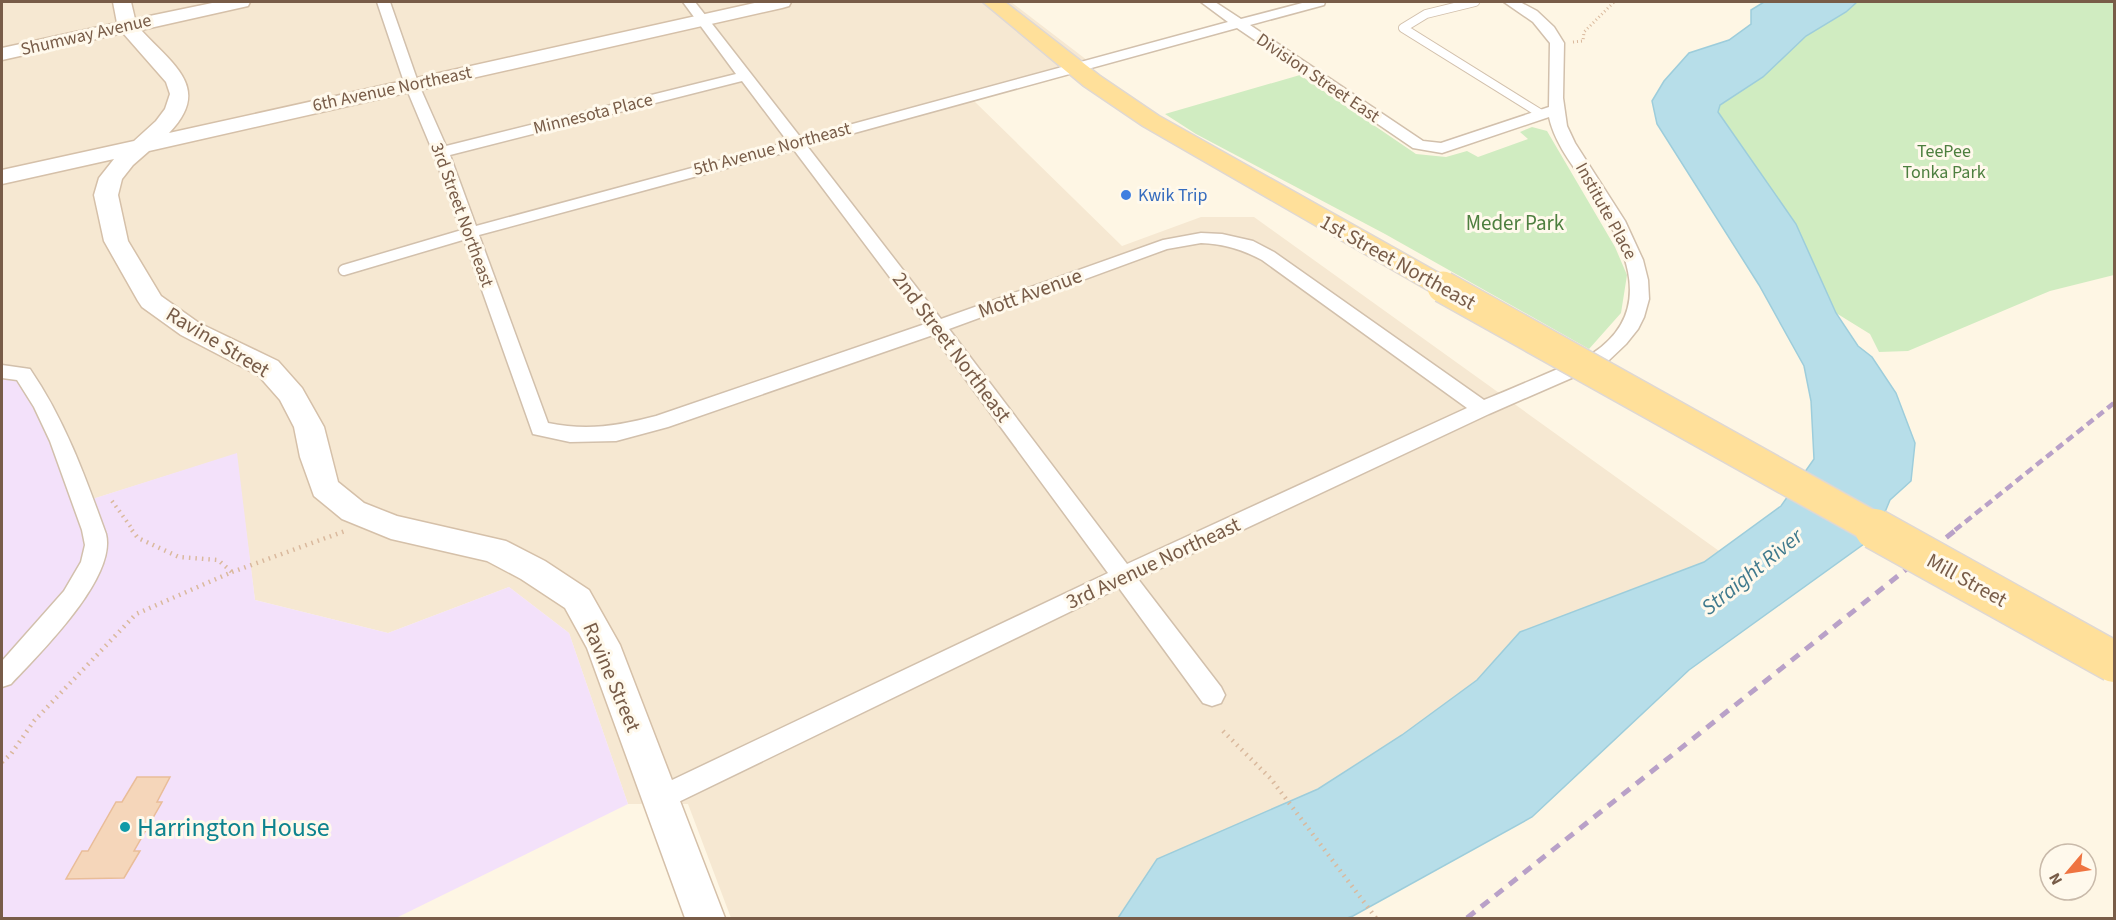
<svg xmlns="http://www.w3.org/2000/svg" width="2116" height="920" font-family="'Source Sans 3',sans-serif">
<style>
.residential{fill:#f6e8d2}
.education{fill:#f3e1fa}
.green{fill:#d0ecc1}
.water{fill:#b7dee9;stroke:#9dcddb;stroke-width:1.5}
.building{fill:#f5d6ba;stroke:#e9bd99;stroke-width:1.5}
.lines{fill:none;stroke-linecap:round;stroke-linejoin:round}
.lane-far1-casing{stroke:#d2c0ac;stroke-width:10}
.lane-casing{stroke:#d2c0ac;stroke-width:13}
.street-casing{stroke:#d2c0ac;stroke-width:3}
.secondary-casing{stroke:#d5c0a9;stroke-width:3}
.primary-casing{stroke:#dfd8d3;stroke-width:3}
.path-far2{stroke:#dab99d;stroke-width:3;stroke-dasharray:1 3;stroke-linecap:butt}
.path-far1{stroke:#dab99d;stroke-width:4;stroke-dasharray:1.5 4.5;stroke-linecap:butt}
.path{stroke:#dab99d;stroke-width:4.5;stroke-dasharray:1.5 5;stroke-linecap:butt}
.lane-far1{stroke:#fff;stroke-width:8}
.lane{stroke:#fff;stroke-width:10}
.street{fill:#fff;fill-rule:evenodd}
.secondary{fill:#fff;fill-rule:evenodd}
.primary{fill:#ffe09a;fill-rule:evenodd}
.rail-far1{stroke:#b9a1c8;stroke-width:4.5;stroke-dasharray:8 5;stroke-linecap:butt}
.rail{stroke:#b9a1c8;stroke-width:5;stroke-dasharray:10 8;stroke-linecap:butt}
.primary-bridge-far1-casing{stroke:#dfd8d3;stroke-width:34;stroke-linecap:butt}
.primary-bridge-casing{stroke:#dfd8d3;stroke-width:43;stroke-linecap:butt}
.primary-bridge-far1{stroke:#ffe09a;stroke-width:31}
.primary-bridge{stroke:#ffe09a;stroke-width:40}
.shop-dot{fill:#3f7fe0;stroke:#fff9ec;stroke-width:2}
.culture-dot{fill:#0f9aa8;stroke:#fff9ec;stroke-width:2}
.labels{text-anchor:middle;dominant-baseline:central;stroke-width:6;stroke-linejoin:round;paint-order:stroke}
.far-street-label{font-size:18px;fill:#785c48;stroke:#fff9ec}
.far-park-label{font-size:18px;fill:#4d7f3f;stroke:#fff9ec}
.far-shop-label{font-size:18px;fill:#366cbe;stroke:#fff9ec;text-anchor:start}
.park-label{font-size:21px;fill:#4d7f3f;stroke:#fff9ec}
.street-label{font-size:21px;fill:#785c48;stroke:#fff9ec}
.water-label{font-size:22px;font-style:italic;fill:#407a8d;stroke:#fff9ec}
.near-culture-label{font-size:26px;fill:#0d838f;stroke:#fff9ec;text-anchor:start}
</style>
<rect width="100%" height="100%" fill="#fef6e4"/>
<path class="residential" d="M2,2H1011L1096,67L973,100L1122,246L1201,217H1254L1733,561L1175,918H731L688,804H628L569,633L509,587L388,633L255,600L236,454L83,502L23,374L2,377Z"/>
<path class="education" d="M23,374L83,502L237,453L255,600L388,633L509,587L569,633L628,804L396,918H2V377Z"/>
<path class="green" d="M1857,2H2114V275L2050,291L1908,351L1879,352L1870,334L1836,313L1796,224L1718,112L1720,105L1763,77L1806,36L1846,12Z
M1300,75L1416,154L1446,157L1467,151L1478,157L1528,139L1520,132L1532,127L1547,131L1615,247L1627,275L1621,313L1589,349L1385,234L1196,134L1165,114Z"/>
<path class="water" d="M1764,2H1857L1846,12L1806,36L1763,77L1720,105L1718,112L1796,224L1836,313L1858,346L1872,357L1896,393L1915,443L1911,481L1890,500L1875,536L1689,670L1532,817L1353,916L1347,918H1118L1157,859L1318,789L1402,735L1477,680L1520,632L1704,562L1781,506L1814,459L1811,401L1804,366L1759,285L1657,124L1652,101L1664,81L1689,53L1729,40L1751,24V10Z"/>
<path class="building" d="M137,777H170L157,802H162L134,851H140L124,878L66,879L82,851H88L116,802H122Z"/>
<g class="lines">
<defs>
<path id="lane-far1" d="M1475,2L1426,14L1403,28L1541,114"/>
<path id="lane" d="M344,270L469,233"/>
<path id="street" d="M377,2H390L419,85L446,146L736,74L683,2H695L801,138L1228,22L1201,2H1215L1241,19L1306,2H1325L1324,5L1250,25L1423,141L1441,143L1549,107L1550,43L1533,22L1504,2H1520L1537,11L1554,27L1564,43L1563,98L1567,126L1575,143L1625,221L1643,260L1648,280L1649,299L1644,317L1638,329L1626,344L1606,363L1489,414L1138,579L1221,687L1225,695L1221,703L1212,706L1203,703L1119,588L660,811L651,808L647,799L651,790L1108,573L933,335L668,427L616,441L570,442L533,434L433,152L405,85ZM1237,28L1413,148L1442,153L1549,117C1555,146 1578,172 1594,196C1626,248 1656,311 1593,353C1584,360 1571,364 1560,368C1534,379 1509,390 1484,400L1274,252L1253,241L1222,234L1201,233L1163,240L941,319L807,146ZM742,81L788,142L476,226L450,155ZM794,150L925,324L656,416C618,426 587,431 548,423L479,235ZM1201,243C1224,244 1241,249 1262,260L1467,408L1127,564L949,329L1167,249Z
M2,365L30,369C65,420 85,476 106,534C117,578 39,654 11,684L2,687V661L64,591L81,562L85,545L82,530L50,441L34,407L17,380L2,378Z"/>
<path id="secondary" d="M113,2H131L135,19L217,2H250L248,6L141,30C172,64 213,88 169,133L759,2H791L789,6L782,8L149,151L133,165L122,179L118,195L128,241L161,296L199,323L278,361L302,388L324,427L338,482L364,503L397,516L506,541L545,561L589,590L620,645L725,918H685L587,648L565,608L521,579L487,561L391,539L342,519L314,496L300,457L294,427L280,400L258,375L181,335L142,307L138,301L104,241L94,195L99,178L114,159L2,184V170L134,141L156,121L165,109L170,94L166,82L123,33L2,60V48L117,23Z"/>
<path id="primary" d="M983,2H1005L1100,76L1159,116L1453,281L1457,287L1453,293L1443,296L1433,293L1143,126L1084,86Z"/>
</defs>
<use href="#lane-far1" class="lane-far1-casing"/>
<use href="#lane" class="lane-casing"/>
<use href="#street" class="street-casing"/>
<use href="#secondary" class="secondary-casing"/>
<use href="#primary" class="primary-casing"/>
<path class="path-far2" d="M1573,42L1583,41L1584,32L1614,2"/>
<path class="path-far1" d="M112,501L133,530"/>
<path class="path" d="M232,572L345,531
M1223,731L1271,779L1376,918
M2,762L11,754L34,721L136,614L232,572L218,560L179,557L138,538L131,529"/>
<use href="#lane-far1" class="lane-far1"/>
<use href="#lane" class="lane"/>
<use href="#street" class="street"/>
<use href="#secondary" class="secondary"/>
<use href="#primary" class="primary"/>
<path class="rail-far1" d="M1955,530L2114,403"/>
<path class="rail" d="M1467,918L1957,529"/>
<defs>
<path id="primary-bridge-far1" d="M1443,287L1878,530"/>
<path id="primary-bridge" d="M1875,529L2114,662"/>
</defs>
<use href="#primary-bridge-far1" class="primary-bridge-far1-casing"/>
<use href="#primary-bridge" class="primary-bridge-casing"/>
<use href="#primary-bridge-far1" class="primary-bridge-far1"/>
<use href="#primary-bridge" class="primary-bridge"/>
</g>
<circle class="shop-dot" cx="1126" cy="195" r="6"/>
<circle class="culture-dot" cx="125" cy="827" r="6"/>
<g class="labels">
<g class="far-street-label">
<text transform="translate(86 35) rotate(-13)">Shumway Avenue</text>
<text transform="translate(1318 78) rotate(34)">Division Street East</text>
<text transform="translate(392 89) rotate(-12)">6th Avenue Northeast</text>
<text transform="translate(593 114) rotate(-14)">Minnesota Place</text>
<text transform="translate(772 149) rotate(-15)">5th Avenue Northeast</text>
<text transform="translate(1606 211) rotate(61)">Institute Place</text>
<text transform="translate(462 215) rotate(70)">3rd Street Northeast</text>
</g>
<g class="far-park-label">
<text x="1944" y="151">TeePee<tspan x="1944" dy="21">Tonka Park</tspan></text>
</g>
<g class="far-shop-label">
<text x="1138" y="195">Kwik Trip</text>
</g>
<g class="park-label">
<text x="1515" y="223">Meder Park</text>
</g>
<g class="street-label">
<text transform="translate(1398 262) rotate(29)">1st Street Northeast</text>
<text transform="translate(1030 293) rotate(-20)">Mott Avenue</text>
<text transform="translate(218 342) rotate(31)">Ravine Street</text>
<text transform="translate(952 347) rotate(53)">2nd Street Northeast</text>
<text transform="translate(1153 563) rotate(-25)">3rd Avenue Northeast</text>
<text transform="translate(1967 580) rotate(29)">Mill Street</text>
<text transform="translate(612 677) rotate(67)">Ravine Street</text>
</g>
<g class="water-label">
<text transform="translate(1752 572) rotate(-39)">Straight River</text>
</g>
<g class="near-culture-label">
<text x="137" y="827">Harrington House</text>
</g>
</g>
<rect width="2116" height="920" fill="none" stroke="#785c48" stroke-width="6"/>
<g transform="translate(2068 872) rotate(241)"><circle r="28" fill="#fff9ec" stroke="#c9baaa" stroke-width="1.5"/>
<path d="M0-4.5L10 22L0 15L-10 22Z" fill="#ef7441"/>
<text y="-9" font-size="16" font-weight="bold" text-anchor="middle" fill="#785c48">N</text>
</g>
</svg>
